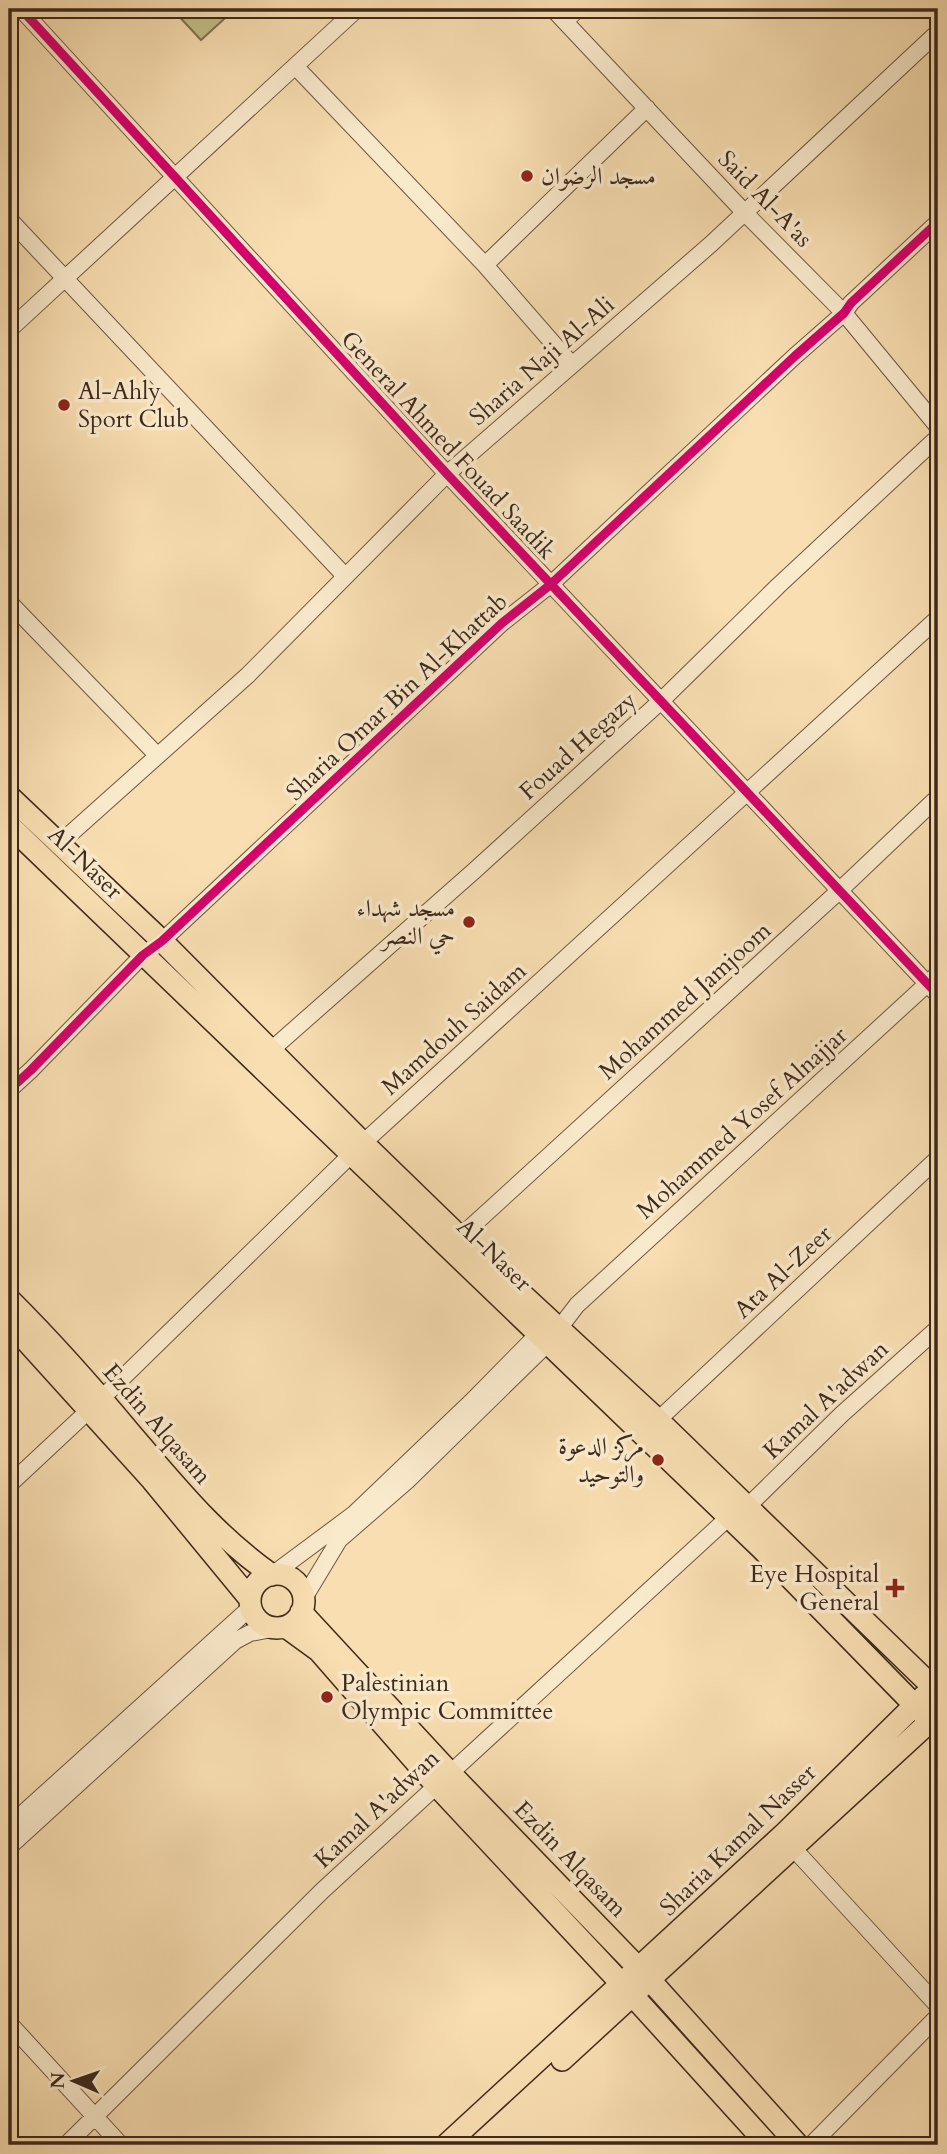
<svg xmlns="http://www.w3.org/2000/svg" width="947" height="2154" font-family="Cardo,Amiri,serif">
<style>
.pitch{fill:#c3c087;stroke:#807452;stroke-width:2}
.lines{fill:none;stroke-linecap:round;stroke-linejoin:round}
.minor-casing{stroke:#6c5643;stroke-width:18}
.major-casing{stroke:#3e291e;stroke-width:24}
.minor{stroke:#faeacc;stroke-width:16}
.major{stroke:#f8deb1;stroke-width:21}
.cycleway-casing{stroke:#faeacc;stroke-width:13}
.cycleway{stroke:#d6006c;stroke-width:9}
.poi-dot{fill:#8f2418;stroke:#faeacc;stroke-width:2.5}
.labels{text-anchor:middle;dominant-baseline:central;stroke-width:7;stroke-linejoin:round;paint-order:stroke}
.poi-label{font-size:24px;fill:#3e291e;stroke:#faeacc;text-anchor:start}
.street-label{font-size:24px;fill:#3e291e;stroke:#faeacc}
</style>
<rect width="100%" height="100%" fill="#f8deb1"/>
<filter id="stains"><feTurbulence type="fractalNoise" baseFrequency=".00286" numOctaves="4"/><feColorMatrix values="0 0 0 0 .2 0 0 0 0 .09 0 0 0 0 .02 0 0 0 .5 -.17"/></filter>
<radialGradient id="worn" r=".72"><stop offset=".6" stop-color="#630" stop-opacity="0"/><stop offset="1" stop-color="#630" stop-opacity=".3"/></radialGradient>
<path class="pitch" d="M176,9H235L201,40L174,11Z"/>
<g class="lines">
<defs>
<path id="minor" d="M21,9L447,474L938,995
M553,9L745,213L844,313L938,427
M565,21L578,9
M295,66L485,265L572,365
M9,219L345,576
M485,265L647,108
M9,330L357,9
M9,602L157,755
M59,844L248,675L447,474L711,244L938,32
M270,1051L474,871L662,700L778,586L938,437
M9,1090L31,1070L143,955L162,941L502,623L550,585L795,356L844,313L851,303L938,222
M460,1237L839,891L938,797
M658,1420L938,1158
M9,1485L101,1399L363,1143L938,618
M747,1507L842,1414L938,1328
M272,1575L354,1514L471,1402L546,1326
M304,1598L339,1540L407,1481L548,1343L577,1305L938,974
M9,1826L250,1608
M9,1847L235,1641L250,1633L277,1628
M794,1849L938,2006
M9,2023L121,2145
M66,2145L322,1891L729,1517
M811,2145L938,2016"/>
<path id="major" d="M9,796L162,941L363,1143L460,1237L658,1420L938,1692
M9,825L762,1549L938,1729
M9,1299C52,1342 93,1388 132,1435C177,1487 215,1535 272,1575
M9,1322L152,1480L250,1599
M250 1601a27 27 0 1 1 54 0a27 27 0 1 1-54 0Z
M301,1612L449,1772L649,1979L798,2145
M286,1627L319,1651L436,1785L633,1996L768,2145
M562,2060L938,1714
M446,2145L785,1833L924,1696"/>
</defs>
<use href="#minor" class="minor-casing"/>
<use href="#major" class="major-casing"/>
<use href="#minor" class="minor"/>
<use href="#major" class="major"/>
<defs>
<path id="cycleway" d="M21,9L447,474L938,995
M9,1090L31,1070L143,955L162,941L502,623L550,585L795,356L844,313L851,303L938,222"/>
</defs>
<use href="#cycleway" class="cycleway-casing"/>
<use href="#cycleway" class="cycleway"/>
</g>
<g class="poi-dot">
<circle cx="527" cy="176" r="7"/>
<circle cx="64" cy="405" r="7"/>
<circle cx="469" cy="922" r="7"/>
<circle cx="658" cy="1460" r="7"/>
<path d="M891.5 1577.5h7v7h7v7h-7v7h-7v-7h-7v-7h7z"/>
<circle cx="327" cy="1697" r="7"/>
</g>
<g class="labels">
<g class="poi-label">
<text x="541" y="176">مسجد الرضوان</text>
<text x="78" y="391">Al-Ahly<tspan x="78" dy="28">Sport Club</tspan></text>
<text x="455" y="908" text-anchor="end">مسجد شهداء<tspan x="455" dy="28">حي النصر</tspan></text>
<text x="644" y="1446" text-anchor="end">مركز الدعوة<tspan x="644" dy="28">والتوحيد</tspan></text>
<text x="879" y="1574" text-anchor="end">Eye Hospital<tspan x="879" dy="28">General</tspan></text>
<text x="341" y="1683">Palestinian<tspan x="341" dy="28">Olympic Committee</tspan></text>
</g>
<g class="street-label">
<text transform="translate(765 199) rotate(46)">Said Al-A'as</text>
<text transform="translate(542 361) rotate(-41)">Sharia Naji Al-Ali</text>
<text transform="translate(448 445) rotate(47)">General Ahmed Fouad Saadik</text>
<text transform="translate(397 697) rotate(-43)">Sharia Omar Bin Al-Khattab</text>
<text transform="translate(578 746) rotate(-42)">Fouad Hegazy</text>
<text transform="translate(85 863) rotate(44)">Al-Naser</text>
<text transform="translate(685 1001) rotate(-42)">Mohammed Jamjoom</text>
<text transform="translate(454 1029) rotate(-42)">Mamdouh Saidam</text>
<text transform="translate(742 1123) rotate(-42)">Mohammed Yosef Alnajjar</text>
<text transform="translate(494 1255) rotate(44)">Al-Naser</text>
<text transform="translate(783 1272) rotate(-43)">Ata Al-Zeer</text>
<text transform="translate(826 1400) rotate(-43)">Kamal A'adwan</text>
<text transform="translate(157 1424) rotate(49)">Ezdin Alqasam</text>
<text transform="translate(377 1809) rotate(-43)">Kamal A'adwan</text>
<text transform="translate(738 1840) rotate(-44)">Sharia Kamal Nasser</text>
<text transform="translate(570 1859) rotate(46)">Ezdin Alqasam</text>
</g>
</g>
<rect width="947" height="2154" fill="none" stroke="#f8deb1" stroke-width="35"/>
<rect x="10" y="10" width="926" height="2133" fill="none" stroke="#3e291e" stroke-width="3.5"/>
<rect x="18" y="18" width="912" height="2119" fill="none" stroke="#3e291e" stroke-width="2"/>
<g transform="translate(74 2081) rotate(272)" stroke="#faeacc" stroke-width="5" paint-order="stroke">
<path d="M0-5L12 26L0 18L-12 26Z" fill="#3e291e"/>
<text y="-10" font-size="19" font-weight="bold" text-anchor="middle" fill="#3e291e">N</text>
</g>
<rect width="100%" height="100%" filter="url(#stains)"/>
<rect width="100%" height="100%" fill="url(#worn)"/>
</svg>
